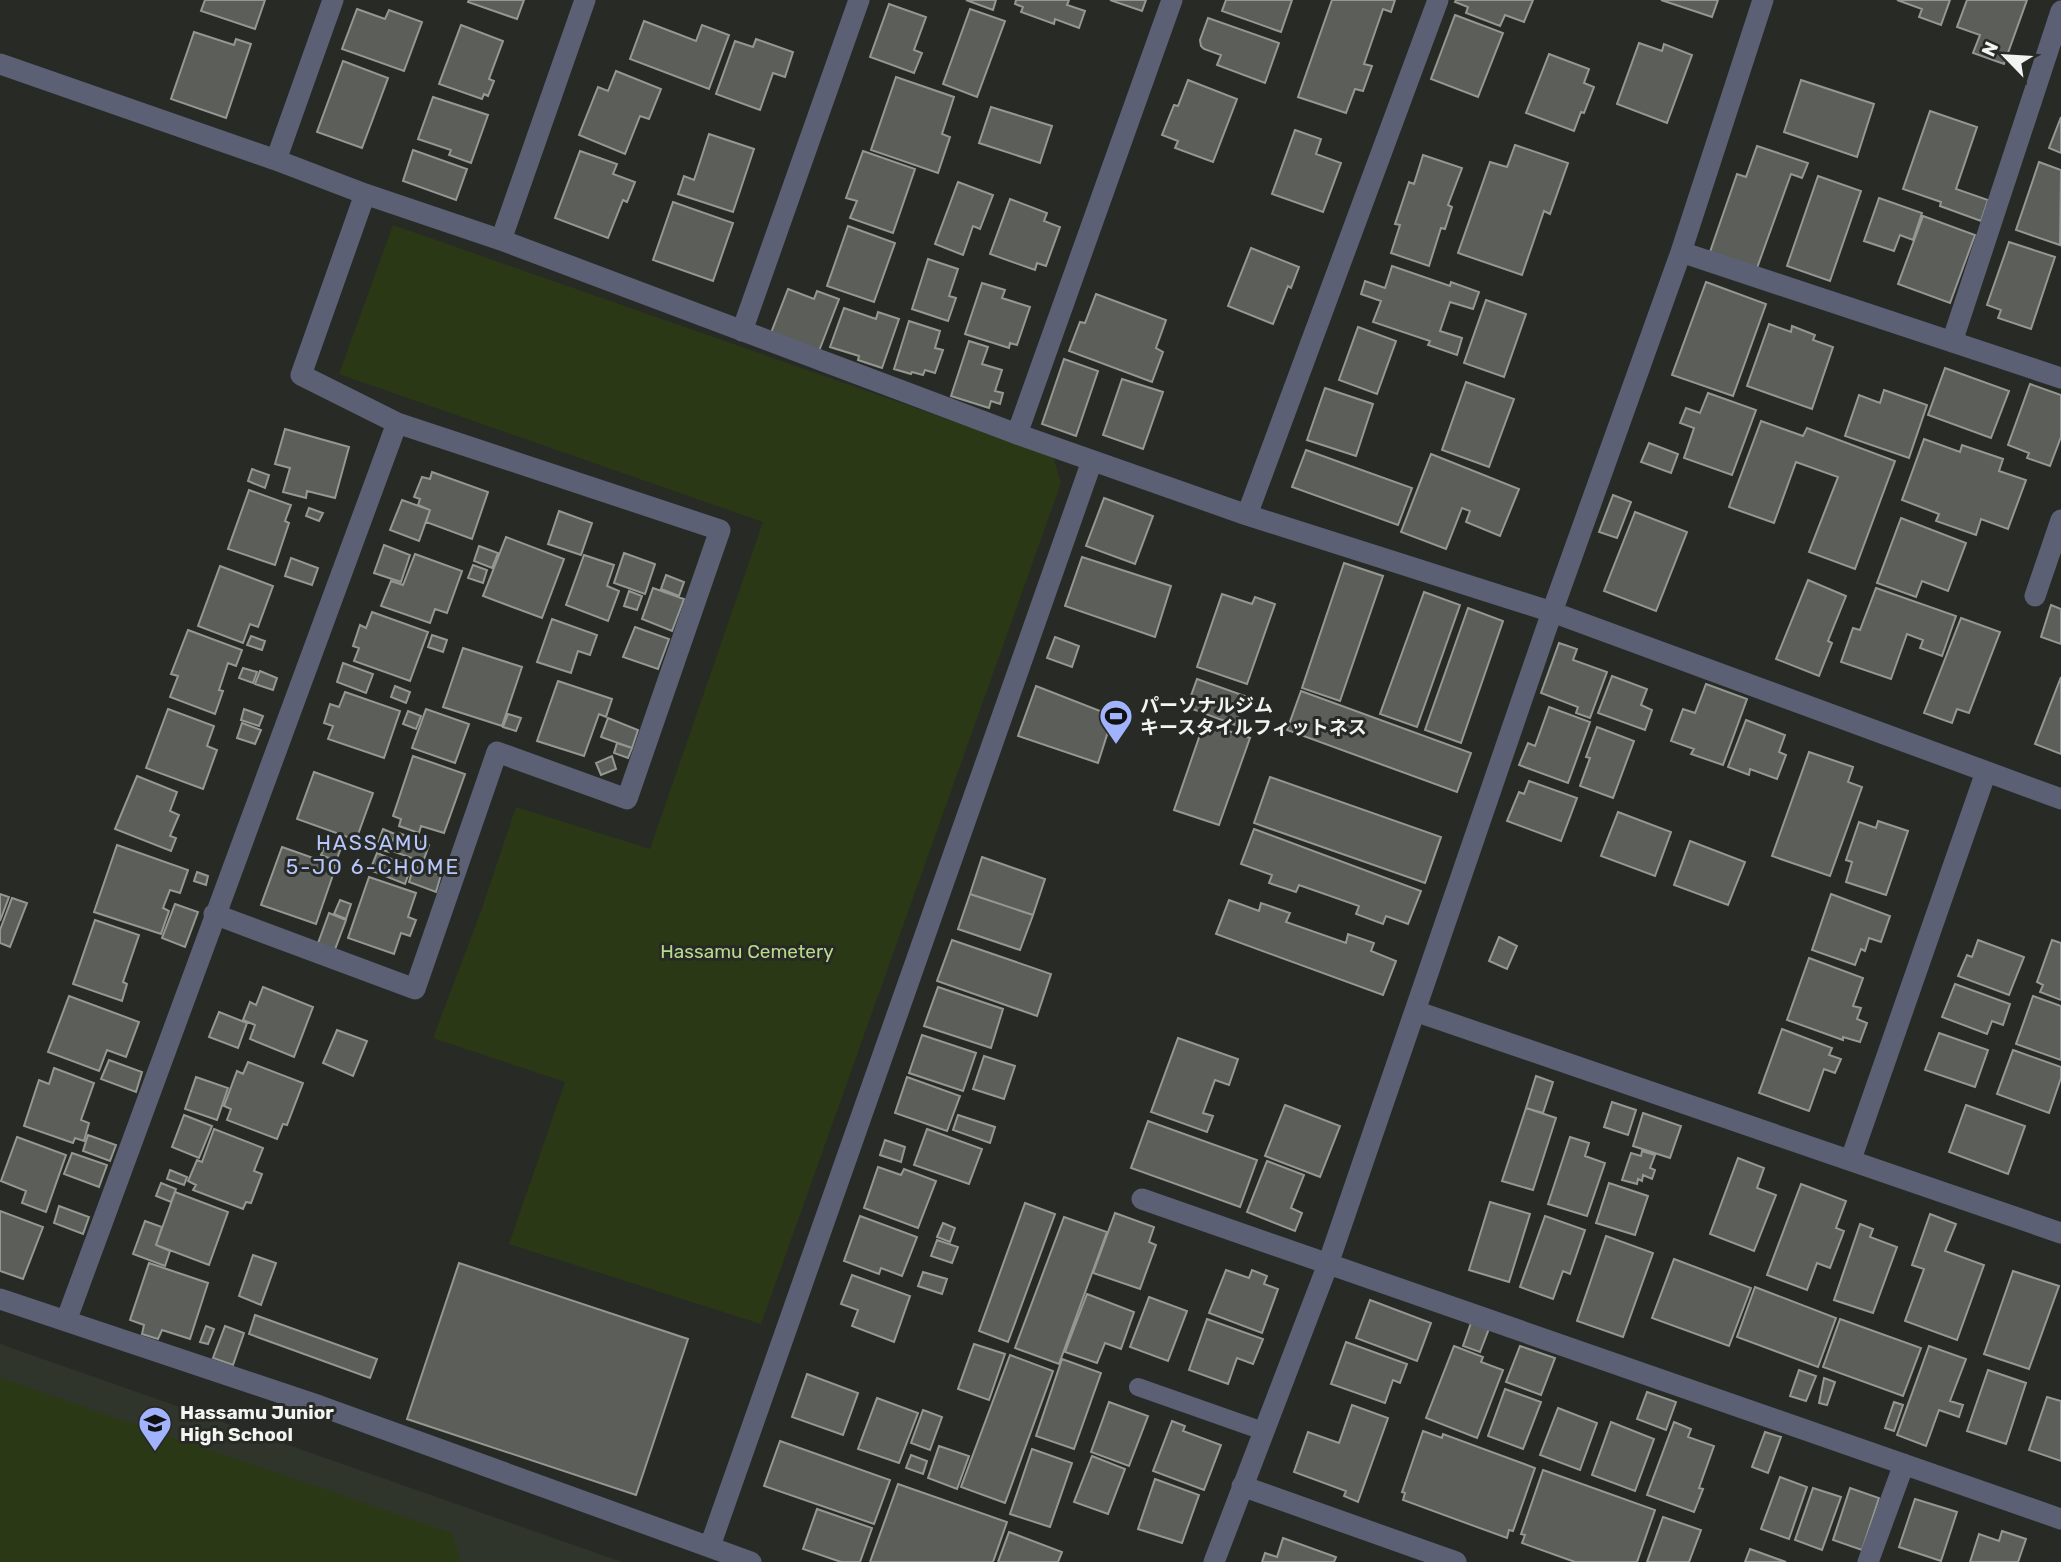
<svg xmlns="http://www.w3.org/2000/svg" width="2061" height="1562" font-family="Rubik,'Noto Sans JP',sans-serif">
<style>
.built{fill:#30352b}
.green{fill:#2b3816}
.building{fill:#5c5e59;stroke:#959792;stroke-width:2}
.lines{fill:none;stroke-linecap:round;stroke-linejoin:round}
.lane{stroke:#5b6075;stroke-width:18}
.street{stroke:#5b6075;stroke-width:21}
.labels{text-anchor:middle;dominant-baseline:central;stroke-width:6;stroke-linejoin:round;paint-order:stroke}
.poi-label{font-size:19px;font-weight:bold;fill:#f3f4f1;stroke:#282a25;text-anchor:start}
.park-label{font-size:19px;fill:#b9d98d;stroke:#282a25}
.neighbourhood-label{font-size:21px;letter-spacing:2px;fill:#b7c6fd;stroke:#282a25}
</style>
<rect width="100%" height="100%" fill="#282a25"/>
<path class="built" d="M0,1344L622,1562H0Z"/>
<path class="green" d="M393,225L1053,456L1061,483L761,1324L509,1244L565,1082L433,1038L480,914L516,807L650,849L763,522L339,374Z
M0,1378L452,1533L461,1562H0Z"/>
<path class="building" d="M205,0H265L255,29L201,11Z
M469,0H524L517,19L468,2Z
M966,0H996L993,10Z
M1016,0H1069L1067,5L1085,11L1079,28L1055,19L1054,24L1021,12L1023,7L1015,4Z
M1110,0H1146L1142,11Z
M1226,0H1292L1281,32L1222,11Z
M1332,0H1395L1391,12L1383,9L1364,64L1372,66L1363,91L1355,89L1346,113L1298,97Z
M1456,0H1533L1524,22L1505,15L1500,26L1466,13L1468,7L1455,2Z
M1661,0H1718L1712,17Z
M1897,0H1950L1941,25L1919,17L1922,9Z
M1967,0H2027L2004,64L1973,53L1980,35L1957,27Z
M889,4L926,17L914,50L922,53L914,73L870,57Z
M357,9L385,19L389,10L422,22L404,71L342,49Z
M970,9L1005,21L977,97L943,84Z
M1455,15L1503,33L1478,97L1431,79Z
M1208,18L1279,43L1265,83L1217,65L1221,55L1204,49L1201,46L1200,40Z
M644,21L696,41L702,25L729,35L709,89L630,59Z
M461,25L503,41L489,79L494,81L488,96L484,94L482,99L439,84Z
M194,32L234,45L236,39L251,44L226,118L171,99Z
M756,39L793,52L785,77L773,73L760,110L716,94L735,41L753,47Z
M1639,43L1662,51L1664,44L1692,55L1667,123L1617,104Z
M1549,54L1589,69L1584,83L1594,87L1584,113L1581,112L1574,131L1526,113Z
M343,61L388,78L362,148L317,132Z
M616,71L661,89L649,119L640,116L625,154L579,135L598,87L608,91Z
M896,77L954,97L942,134L950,137L938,173L871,150Z
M1188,80L1237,99L1213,162L1175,148L1178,141L1162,135L1174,105L1178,106Z
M1801,80L1874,104L1857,157L1784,132Z
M433,97L488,115L471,163L449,155L451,150L418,139Z
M991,107L1052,126L1040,163L979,143Z
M1930,111L1977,127L1956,189L1988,200L1981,221L1940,206L1941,202L1903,189Z
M2061,117V153L2049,148Z
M1295,130L1321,139L1316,154L1341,163L1323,212L1272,194Z
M709,134L754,149L733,212L678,194L684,176L694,180Z
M1515,145L1568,163L1550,214L1544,211L1522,275L1458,253L1490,162L1507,167Z
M1757,146L1808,163L1802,178L1791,174L1757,268L1710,252L1737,174L1746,177Z
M413,150L467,169L456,200L403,181Z
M580,151L617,164L613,174L635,182L627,202L623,200L608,238L555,218Z
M863,151L915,169L893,233L850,218L857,201L846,198Z
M1423,155L1462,168L1448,205L1452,207L1445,229L1441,228L1429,266L1391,253L1400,225L1395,224L1409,182L1414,184Z
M2039,162L2061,170L2060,245L2016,230Z
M1818,176L1861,191L1830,281L1787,266Z
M958,182L993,195L980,229L973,226L963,255L935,244Z
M1879,198L1922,213L1913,240L1900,235L1894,251L1864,241Z
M1010,199L1047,213L1044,221L1060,227L1046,266L1037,263L1035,270L990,254Z
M673,202L733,223L713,281L653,260Z
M1923,216L1975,235L1950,303L1898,284Z
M848,226L895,243L874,302L827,286Z
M2009,242L2055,257L2031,329L1998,318L2001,310L1987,305Z
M1251,248L1299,267L1291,288L1288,286L1273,324L1228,306Z
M928,259L958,269L949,296L956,298L948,321L912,309Z
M1392,266L1450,286L1451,282L1479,292L1473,309L1450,302L1440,331L1462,338L1457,355L1428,345L1430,341L1373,322L1381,301L1361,294L1365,281L1385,288Z
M1706,282L1766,304L1733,396L1672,375Z
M982,283L1005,290L1002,298L1030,307L1017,345L1010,343L1009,348L965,334Z
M788,289L814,299L817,291L839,299L819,351L771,333Z
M1096,294L1166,320L1156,348L1163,352L1152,382L1069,351L1080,322L1085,323Z
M1486,300L1526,314L1504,377L1464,363Z
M844,308L876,319L878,312L899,319L882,368L858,360L859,356L830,347Z
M909,321L940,331L935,348L943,350L935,373L925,370L923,375L912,372L911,374L894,369Z
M1769,324L1791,332L1792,326L1815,335L1813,340L1833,347L1812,409L1747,386Z
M1358,327L1396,341L1377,394L1339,380Z
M969,341L988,347L982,364L1002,370L995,391L1003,393L1000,404L991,401L989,408L951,396Z
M1064,359L1098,371L1076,436L1042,424Z
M1945,368L2009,391L1991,438L1928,415Z
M1122,379L1163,392L1143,449L1103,435Z
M1466,382L1514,399L1489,467L1442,450Z
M2030,384L2061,395V437L2050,466L2027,458L2029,453L2008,445Z
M1325,388L1373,404L1356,456L1307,440Z
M1884,390L1927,405L1909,458L1845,436L1859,395L1880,403Z
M1708,393L1756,410L1732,475L1684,458L1694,428L1680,423L1686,408L1700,413Z
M1761,421L1803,436L1807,428L1895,461L1855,569L1809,552L1838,477L1796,462L1774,523L1729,507Z
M285,429L349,447L335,498L307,491L306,498L283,492L290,468L275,464Z
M1924,439L1960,452L1962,445L2003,459L1999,471L2026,480L2008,529L1981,519L1976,535L1936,521L1939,514L1902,500Z
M1649,443L1678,454L1671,473L1641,462Z
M1306,450L1412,488L1398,525L1292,487Z
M1431,454L1519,489L1500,536L1466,522L1470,511L1462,508L1446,549L1401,532Z
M252,469L269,475L265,488L248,481Z
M432,472L488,492L472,539L426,522L430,510L418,505L420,499L414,497L422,477L430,479Z
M249,490L291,505L285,521L289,523L275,565L228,549Z
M1613,495L1631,502L1617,538L1599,532Z
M1104,498L1153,516L1135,564L1086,546Z
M402,500L430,510L419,541L390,530Z
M309,508L323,513L319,521L306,516Z
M559,511L592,523L581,555L548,544Z
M1635,512L1687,532L1656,611L1604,591Z
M1901,518L1966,543L1948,591L1922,581L1916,597L1877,583Z
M506,537L564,559L542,618L483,596Z
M384,545L410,555L401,582L374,573Z
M479,546L498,553L492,568L474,561Z
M624,553L655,564L645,594L614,583Z
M415,554L462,571L447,613L435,609L430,623L381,606L391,581L403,585Z
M584,555L614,565L607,586L619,591L608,621L566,605Z
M1082,557L1171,586L1155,637L1065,606Z
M291,558L318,568L312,585L285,576Z
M1344,563L1383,576L1340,701L1302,688Z
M473,565L487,570L483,583L468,578Z
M220,566L273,586L258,627L250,624L243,643L198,626Z
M666,575L684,582L679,596L661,589Z
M1808,580L1846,596L1828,641L1832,643L1819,676L1776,659Z
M653,588L684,599L672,631L642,619Z
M1876,588L1956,616L1942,656L1920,648L1923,640L1907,634L1891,679L1841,662L1853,628L1860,630Z
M629,591L642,596L637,610L624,606Z
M1424,592L1460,605L1417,727L1380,714Z
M1222,594L1252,604L1255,597L1275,604L1247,684L1197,667Z
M2051,605L2061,609V644L2041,637Z
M1468,608L1503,621L1461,743L1425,730Z
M372,612L428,632L410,681L354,661L359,648L353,646L360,625L366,628Z
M1961,618L2000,632L1969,713L1957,709L1952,723L1924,713Z
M552,619L597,635L590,655L578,651L571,673L537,662Z
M635,627L669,639L658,669L623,657Z
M188,630L242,650L236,666L228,663L219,690L223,691L215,714L170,697L178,676L171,674Z
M432,635L447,640L443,652L428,647Z
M251,636L265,641L262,650L247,645Z
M1055,637L1079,646L1072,667L1047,658Z
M1559,643L1577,649L1573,660L1607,672L1590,718L1576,713L1578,707L1541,693Z
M463,648L522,667L502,726L443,707Z
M343,663L373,674L366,693L337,682Z
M243,668L257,672L253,683L239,678Z
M260,671L277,678L273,690L255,684Z
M1612,676L1647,689L1641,705L1652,710L1645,730L1598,713Z
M2061,677V754L2035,744Z
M1197,679L1245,696L1235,725L1187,707Z
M558,681L612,699L606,717L599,714L584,756L537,741Z
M1706,684L1747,699L1723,765L1691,754L1694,749L1671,741L1683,709L1695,713Z
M395,686L410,692L406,703L391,697Z
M1036,686L1113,716L1098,763L1018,736Z
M1301,691L1471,753L1457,792L1287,730Z
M345,692L400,711L384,758L328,739L333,726L324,723L330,704L339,707Z
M1549,707L1590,722L1568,783L1519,765L1528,743L1535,746Z
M168,709L214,726L207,746L217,750L203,789L146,768Z
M244,709L263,716L259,726L241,720Z
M426,709L469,724L455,763L412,748Z
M408,711L421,716L416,729L403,724Z
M508,714L521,718L516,731L503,727Z
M608,718L638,730L632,748L601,737Z
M1746,720L1785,735L1779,752L1786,755L1777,779L1750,769L1749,775L1728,767Z
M242,723L261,730L255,744L237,738Z
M1204,723L1250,738L1219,825L1174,810Z
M1597,727L1634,741L1613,798L1580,786L1590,758L1586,757Z
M617,743L632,748L628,758L614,753Z
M1809,752L1853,767L1848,782L1862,787L1830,876L1772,856Z
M413,756L465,774L444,833L421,826L419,833L399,826L401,819L393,816Z
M612,756L616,769L601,775L596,763Z
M314,772L373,793L356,840L297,819Z
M137,776L177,792L170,811L179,815L170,836L176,838L171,851L115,829Z
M1270,777L1441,837L1425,883L1254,823Z
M1529,781L1577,798L1561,841L1507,821L1519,792L1524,794Z
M1618,812L1671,832L1655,876L1601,856Z
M1878,821L1908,831L1886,895L1846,882L1852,862L1846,860L1859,822L1876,828Z
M383,829L395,834L389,852L376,848Z
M1254,829L1421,891L1408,924L1386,916L1383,924L1356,914L1359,906L1299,885L1296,892L1269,883L1272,875L1241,864Z
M399,833L429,845L423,862L392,851Z
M1690,841L1745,862L1728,905L1674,885Z
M326,843L341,848L336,861L321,855Z
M117,845L188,870L180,893L170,890L163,908L169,911L161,934L94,912Z
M282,847L336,866L316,924L261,905Z
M377,853L411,867L405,884L370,870Z
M982,857L1045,879L1033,915L970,894Z
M414,866L441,875L436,892L409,882Z
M197,872L208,876L206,885L194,881Z
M369,877L416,893L408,917L416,920L410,936L401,933L394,954L348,938Z
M0,894L9,897L0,921Z
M970,894L1033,915L1020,950L958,929Z
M1831,894L1890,916L1881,942L1869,938L1865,951L1861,949L1855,965L1812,950Z
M12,898L27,903L10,947L0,943V930Z
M340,900L351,904L346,919L334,914Z
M1229,900L1259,911L1261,903L1290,913L1286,922L1346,943L1348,934L1374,943L1371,951L1396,961L1383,995L1216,934Z
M175,904L198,912L185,947L162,938Z
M329,913L346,920L334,952L317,946Z
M95,920L139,935L123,982L127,984L122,1001L73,984Z
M1499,937L1517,946L1507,969L1489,961Z
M952,940L1051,974L1037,1016L937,981Z
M1978,940L2024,957L2009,995L1958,976L1967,955L1972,957Z
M2052,940L2061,943V1000L2040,992L2043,985L2037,982Z
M1809,958L1863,978L1853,1006L1861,1008L1857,1019L1867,1023L1860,1042L1843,1037V1040L1787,1020Z
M1955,984L2010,1004L2003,1025L1992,1021L1987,1034L1942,1017Z
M263,987L313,1007L294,1057L250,1039L255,1025L243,1020L250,1002L256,1005Z
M938,987L1003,1009L991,1048L924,1026Z
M69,996L139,1022L126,1057L107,1050L99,1071L48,1052Z
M2033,996L2061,1006V1060L2016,1044Z
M219,1012L247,1023L238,1048L209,1037Z
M1782,1029L1832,1048L1829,1055L1841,1059L1835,1073L1824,1069L1809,1111L1759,1093Z
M337,1030L367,1041L353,1076L323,1063Z
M1939,1033L1988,1050L1975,1087L1925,1070Z
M922,1035L976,1053L963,1091L909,1073Z
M1178,1038L1238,1059L1229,1085L1215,1080L1203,1113L1213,1116L1207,1132L1151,1112Z
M2013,1050L2061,1067V1078L2049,1113L1997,1094Z
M984,1056L1015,1066L1004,1099L973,1089Z
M109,1060L142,1072L136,1092L101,1079Z
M248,1062L303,1083L287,1125L283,1124L277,1139L227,1120L231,1109L224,1106L237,1071L243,1074Z
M54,1068L94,1083L81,1120L89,1123L84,1141L75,1138L73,1143L24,1126L39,1080L49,1084Z
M1536,1076L1553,1082L1543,1113L1526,1108Z
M196,1077L228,1088L217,1120L185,1109Z
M907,1077L960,1096L947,1131L895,1113Z
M1612,1102L1636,1110L1628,1135L1604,1127Z
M1285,1105L1340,1126L1320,1177L1265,1156Z
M1966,1105L2025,1126L2008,1174L1949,1152Z
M1526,1108L1556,1118L1533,1190L1502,1181Z
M1643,1113L1681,1126L1670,1158L1633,1146Z
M184,1115L212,1126L199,1158L172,1147Z
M958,1115L995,1127L990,1143L953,1130Z
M1148,1121L1257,1160L1240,1207L1131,1168Z
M214,1129L263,1148L254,1171L262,1174L251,1203L246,1202L243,1209L193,1190L196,1185L188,1181L197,1160L202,1162Z
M927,1129L982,1149L969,1184L914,1165Z
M88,1135L116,1145L110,1161L83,1151Z
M17,1137L66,1155L46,1212L22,1203L26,1191L1,1181Z
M1570,1137L1589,1143L1585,1156L1605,1163L1587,1216L1548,1204Z
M885,1140L905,1147L901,1162L880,1155Z
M1642,1151L1655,1155L1650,1168L1655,1170L1652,1179L1643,1175L1642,1181L1638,1179L1637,1184L1622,1180L1631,1153L1641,1156Z
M72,1153L107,1165L99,1187L64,1174Z
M1738,1158L1764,1168L1757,1188L1776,1195L1754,1251L1710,1234Z
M1267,1161L1304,1175L1291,1208L1302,1213L1295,1231L1247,1212Z
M878,1167L901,1175L904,1169L936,1181L918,1228L864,1208Z
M170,1170L187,1177L184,1185L167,1179Z
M161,1183L176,1189L171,1202L156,1196Z
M1609,1183L1648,1196L1635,1235L1596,1223Z
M1801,1184L1846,1201L1836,1228L1844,1231L1830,1268L1817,1263L1807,1290L1767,1275Z
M175,1192L228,1212L209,1265L156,1245Z
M1490,1202L1530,1214L1509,1282L1469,1270Z
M1025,1203L1055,1214L1008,1342L979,1331Z
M59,1206L89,1217L83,1234L54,1223Z
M0,1211L43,1227L23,1279L0,1271Z
M1115,1213L1154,1227L1149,1242L1156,1245L1140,1289L1093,1273Z
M1930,1214L1956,1224L1945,1251L1984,1265L1957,1340L1905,1321L1924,1269L1912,1265Z
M860,1216L917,1237L902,1276L881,1268L879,1274L844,1261Z
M1545,1216L1585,1230L1570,1274L1563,1271L1553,1299L1520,1287Z
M1064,1217L1107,1232L1059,1364L1015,1348Z
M145,1221L162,1227L156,1245L170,1251L165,1266L133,1254Z
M943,1223L955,1228L950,1242L937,1237Z
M1860,1224L1873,1229L1870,1237L1897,1247L1873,1313L1834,1300Z
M1606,1236L1653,1253L1623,1337L1577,1321Z
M937,1240L958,1247L952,1263L931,1256Z
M253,1255L276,1263L261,1305L239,1296Z
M1674,1259L1751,1288L1729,1346L1652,1318Z
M149,1263L208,1283L190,1339L162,1330L158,1339L142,1334L144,1325L130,1320Z
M459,1263L688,1339L636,1495L407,1419Z
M1226,1270L1249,1278L1252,1270L1267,1276L1264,1284L1278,1289L1262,1333L1209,1313Z
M2013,1271L2059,1286L2029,1369L1984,1354Z
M923,1272L947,1279L942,1294L918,1286Z
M852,1275L910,1296L894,1342L852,1326L858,1310L841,1304Z
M1755,1287L1836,1318L1818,1367L1737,1337Z
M1087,1294L1134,1312L1121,1349L1105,1343L1097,1363L1065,1352Z
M1149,1297L1187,1311L1168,1361L1130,1347Z
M1370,1300L1431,1323L1417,1361L1356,1338Z
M255,1315L377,1359L370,1378L249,1334Z
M1207,1319L1263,1339L1253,1364L1237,1358L1228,1384L1189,1370Z
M1840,1319L1921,1348L1903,1396L1823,1367Z
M1472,1320L1490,1326L1480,1352L1463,1346Z
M206,1326L214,1329L208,1344L200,1342Z
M225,1326L244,1333L233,1365L213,1358Z
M1346,1342L1407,1364L1400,1383L1393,1380L1385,1403L1331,1384Z
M974,1344L1005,1354L989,1400L958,1389Z
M1454,1346L1483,1357L1481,1362L1503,1370L1477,1438L1426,1418Z
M1520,1346L1555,1358L1541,1395L1506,1382Z
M1929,1346L1966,1359L1950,1401L1963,1405L1959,1417L1939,1410L1926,1446L1897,1435Z
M1010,1355L1053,1371L1005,1503L961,1487Z
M1062,1359L1101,1373L1074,1449L1036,1436Z
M1799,1370L1816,1376L1806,1401L1790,1396Z
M1988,1370L2026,1383L2006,1444L1967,1431Z
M807,1374L858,1393L843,1435L792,1417Z
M1824,1378L1835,1382L1827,1405L1819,1403Z
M1505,1389L1541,1402L1523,1449L1488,1436Z
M1647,1392L1676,1402L1666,1430L1637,1419Z
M2047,1397L2061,1401V1461L2029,1450Z
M877,1398L918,1413L899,1463L858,1449Z
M1109,1402L1148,1416L1129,1466L1091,1452Z
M1894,1402L1903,1405L1894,1431L1885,1428Z
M1352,1405L1388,1418L1358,1502L1344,1496L1346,1491L1294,1472L1308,1432L1339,1443Z
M1558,1408L1597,1423L1580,1470L1540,1455Z
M923,1410L942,1417L930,1450L911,1443Z
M1172,1421L1185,1426L1183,1431L1221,1445L1204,1490L1153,1471Z
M1611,1422L1654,1439L1635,1491L1592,1475Z
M1674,1422L1691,1429L1688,1437L1714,1446L1699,1488L1703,1489L1694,1512L1647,1495Z
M1423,1431L1442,1438L1443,1434L1535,1468L1513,1531L1509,1530L1507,1538L1403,1500L1405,1493L1402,1492Z
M1765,1432L1781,1437L1768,1473L1752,1467Z
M780,1441L890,1480L874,1524L764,1486Z
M939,1446L969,1456L957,1489L928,1478Z
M1032,1449L1072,1463L1050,1527L1010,1514Z
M911,1455L927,1461L923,1474L906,1468Z
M1092,1456L1125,1469L1108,1514L1074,1502Z
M1543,1470L1655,1510L1637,1562H1575L1522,1543L1525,1535L1521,1534Z
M1780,1477L1807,1487L1789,1539L1761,1529Z
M1155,1479L1199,1495L1182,1543L1138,1529Z
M898,1484L1007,1522L993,1562H870Z
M1813,1488L1841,1497L1822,1550L1795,1540Z
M1850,1488L1879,1498L1862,1550L1833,1540Z
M1915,1499L1957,1512L1941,1561L1899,1547Z
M817,1509L872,1528L860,1562H841L803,1549Z
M1663,1517L1701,1530L1689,1562H1647Z
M2002,1531L2026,1539L2018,1562H1970L1979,1534L1999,1541Z
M1009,1532L1062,1552L1058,1562H998Z
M1283,1538L1336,1557L1334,1562H1262L1265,1553L1277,1557Z
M1750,1549L1786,1562H1745Z"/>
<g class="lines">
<path class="lane" d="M1138,1387L1263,1431"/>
<path class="street" d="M0,64L276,160L365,194L501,240L1017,434L1247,515L1552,612L2061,799
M276,160L333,0
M501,240L585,0
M1681,252L2061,378
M742,331L859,0
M1952,342L2061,11
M1017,434L1172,0
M1247,515L1438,0
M2035,596L2061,520
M214,914L415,989L497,752L627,799L720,530L397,423
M1415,1011L2061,1233
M1851,1159L1986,772
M1142,1199L2061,1519
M0,1299L320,1406L751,1562
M66,1321L397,423L301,375L365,194
M1242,1486L1456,1562
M710,1546L1092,461
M1214,1562L1328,1264L1552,612L1681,252L1763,0
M1868,1562L1904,1464"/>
</g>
<defs>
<symbol id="stadium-pin" viewBox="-11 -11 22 30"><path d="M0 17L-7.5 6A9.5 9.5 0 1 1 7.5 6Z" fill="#a1b3fd" stroke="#282a25"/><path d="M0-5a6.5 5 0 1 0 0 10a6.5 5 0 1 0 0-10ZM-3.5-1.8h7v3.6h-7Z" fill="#111"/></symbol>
<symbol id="school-pin" viewBox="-11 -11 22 30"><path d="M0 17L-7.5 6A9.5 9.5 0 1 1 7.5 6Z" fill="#a1b3fd" stroke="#282a25"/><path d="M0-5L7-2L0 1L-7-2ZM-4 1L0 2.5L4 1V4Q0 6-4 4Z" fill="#111"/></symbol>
</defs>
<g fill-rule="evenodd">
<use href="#stadium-pin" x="1097" y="697" width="38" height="52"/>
<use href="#school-pin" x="136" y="1404" width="38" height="52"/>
</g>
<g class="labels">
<g class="poi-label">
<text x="1140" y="705">パーソナルジム<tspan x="1140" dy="22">キースタイルフィットネス</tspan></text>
<text x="180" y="1412">Hassamu Junior<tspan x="180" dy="22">High School</tspan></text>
</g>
<g class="park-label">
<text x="747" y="951">Hassamu Cemetery</text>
</g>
<g class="neighbourhood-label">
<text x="373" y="842">HASSAMU<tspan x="373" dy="24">5-JO 6-CHOME</tspan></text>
</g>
</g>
<g transform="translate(2005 56) rotate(295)" stroke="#282a25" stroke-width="5" paint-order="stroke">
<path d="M0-5L12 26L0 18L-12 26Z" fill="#f3f4f1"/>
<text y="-10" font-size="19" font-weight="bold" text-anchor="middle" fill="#f3f4f1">N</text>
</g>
</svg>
